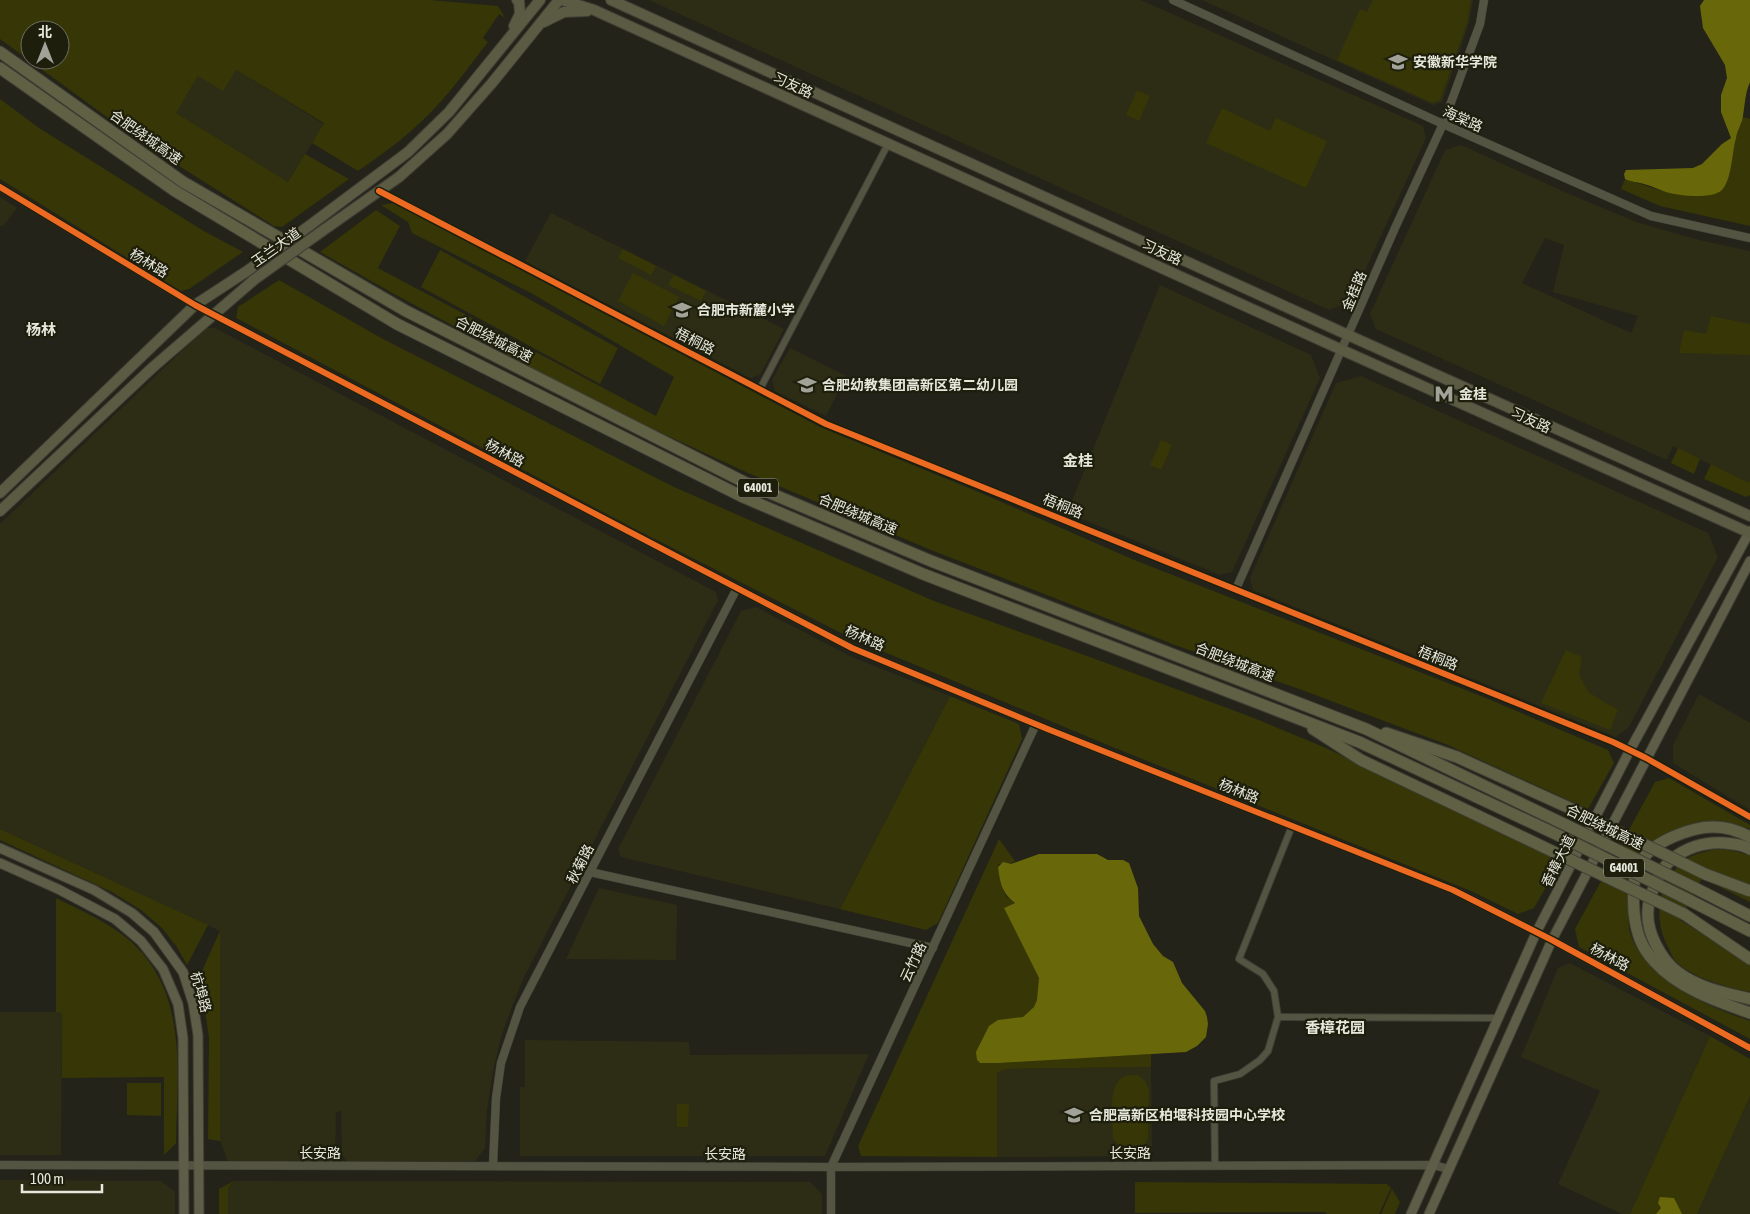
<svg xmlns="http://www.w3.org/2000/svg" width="1750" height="1214" font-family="'Asap Condensed','Noto Sans SC',sans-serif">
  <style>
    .built { fill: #2d2d16; fill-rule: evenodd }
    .green { fill: #363607; fill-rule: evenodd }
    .water { fill: #68680a }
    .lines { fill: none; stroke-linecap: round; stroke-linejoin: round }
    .minor-casing { stroke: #3e3e35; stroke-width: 8 }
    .tertiary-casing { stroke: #3e3e35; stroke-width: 9 }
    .secondary-casing { stroke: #3e3e35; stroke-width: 11 }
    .primary-casing { stroke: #3e3e35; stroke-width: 12 }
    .motorway-casing { stroke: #3e3e35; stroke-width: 13 }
    .minor { stroke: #545443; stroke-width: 6 }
    .tertiary { stroke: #545443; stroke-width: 8 }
    .secondary { stroke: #5e5e48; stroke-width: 9 }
    .primary { stroke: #5b5b44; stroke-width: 10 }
    .motorway { stroke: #606045; stroke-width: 11 }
    .primary-bridge-casing { stroke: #3e3e35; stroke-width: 12; stroke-linecap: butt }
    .motorway-bridge-casing { stroke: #3e3e35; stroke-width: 13; stroke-linecap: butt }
    .primary-bridge { stroke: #5b5b44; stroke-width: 10 }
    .motorway-bridge { stroke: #606045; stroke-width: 11 }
    .cycleway-casing { stroke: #1d1e0c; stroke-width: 9 }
    .cycleway { stroke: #ed6a23; stroke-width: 6 }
    .labels { text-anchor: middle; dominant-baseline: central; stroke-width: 4.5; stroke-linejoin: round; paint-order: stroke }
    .shield { fill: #1d1e0c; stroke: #aaab9e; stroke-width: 1 }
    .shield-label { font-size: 12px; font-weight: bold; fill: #e7e8dc }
    .poi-label { font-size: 14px; font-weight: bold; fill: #e7e8dc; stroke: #1d1e0c; text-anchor: start }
    .street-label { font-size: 14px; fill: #e7e8dc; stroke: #1d1e0c }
    .neighbourhood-label { font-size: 15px; font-weight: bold; fill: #e7e8dc; stroke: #1d1e0c }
  </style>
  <rect width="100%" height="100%" fill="#232319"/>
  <g class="built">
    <path d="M 649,0 L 1141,0 L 1423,126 L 1426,138 L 1351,301 L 1329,310 Z"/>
    <path d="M 1202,0 L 1473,0 L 1469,23 L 1442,102 L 1433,105 Z"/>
    <path d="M 236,70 L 324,124 L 288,182 L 175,113 L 198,76 Z"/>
    <path d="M 1461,145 L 1567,193 L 1639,223 L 1699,240 L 1750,251 L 1750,481 L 1747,482 L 1673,446 L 1667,460 L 1376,329 L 1370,314 L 1445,150 ZM 1545,238 L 1564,245 L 1553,292 L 1638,316 L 1631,333 L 1522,283 Z"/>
    <path d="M 0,197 L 17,208 L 4,225 L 0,226 Z"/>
    <path d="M 551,213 L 784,329 L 760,375 L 750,378 L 525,261 Z"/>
    <path d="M 1160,285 L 1311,355 L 1320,378 L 1232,572 L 1220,575 L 1067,513 Z"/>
    <path d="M 206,328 L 215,328 L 716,592 L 718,600 L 523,979 L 515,999 L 501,1037 L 493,1071 L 487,1111 L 485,1148 L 475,1161 L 347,1162 L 342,1155 L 341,1111 L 336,1112 L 335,1158 L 332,1162 L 228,1161 L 220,1141 L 220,931 L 0,829 L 0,524 Z"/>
    <path d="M 790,348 L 846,376 L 826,416 L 775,391 L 772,380 Z"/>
    <path d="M 1361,376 L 1708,533 L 1718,557 L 1629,727 L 1616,737 L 1253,590 L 1250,578 L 1336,383 Z"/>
    <path d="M 756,607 L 852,657 L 950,696 L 840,909 L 621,857 L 618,849 L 741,611 Z"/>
    <path d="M 1699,694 L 1750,723 L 1750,810 L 1673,763 L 1673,745 Z"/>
    <path d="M 599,888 L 677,905 L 676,960 L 566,959 Z"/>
    <path d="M 1570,963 L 1710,1036 L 1630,1214 L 1622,1214 L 1558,1184 L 1600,1091 L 1521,1057 L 1558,968 Z"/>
    <path d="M 0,1012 L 62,1012 L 61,1155 L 0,1155 Z"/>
    <path d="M 525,1040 L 689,1042 L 690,1055 L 869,1054 L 825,1156 L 520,1156 L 520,1087 L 525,1087 Z"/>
    <path d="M 1151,1067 L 1152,1156 L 997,1157 L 997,1073 L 1003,1069 Z"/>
    <path d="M 1750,1096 L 1750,1214 L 1697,1214 Z"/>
    <path d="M 0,1180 L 161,1181 L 175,1192 L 175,1214 L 0,1214 Z"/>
    <path d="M 234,1181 L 810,1182 L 822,1194 L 822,1214 L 228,1214 L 228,1188 Z"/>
  </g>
  <g class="green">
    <path d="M 0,0 L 430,0 L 498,6 L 505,18 L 499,14 L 483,38 L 488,42 C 468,68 448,96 424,119 C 404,139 381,155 358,171 L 312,143 L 324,123 L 236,70 L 223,91 L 198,76 L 176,113 L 288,182 L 305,154 L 349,179 L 282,227 L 274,226 L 187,171 L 111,120 L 0,39 ZM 30,30 L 60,30 L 60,60 L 30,60 Z"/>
    <path d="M 1373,0 L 1471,0 L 1467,23 L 1440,100 L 1433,103 L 1337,60 L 1360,9 L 1367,12 Z"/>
    <path d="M 1137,90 L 1150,96 L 1139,121 L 1126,115 Z"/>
    <path d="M 0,99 L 39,128 L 202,230 L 243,252 L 189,289 L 181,291 L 0,179 Z"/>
    <path d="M 1222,108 L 1270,131 L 1276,118 L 1327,141 L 1306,188 L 1206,143 Z"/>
    <path d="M 1743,117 L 1750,119 L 1750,226 L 1660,206 L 1621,189 L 1625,179 L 1669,193 L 1699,196 L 1730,168 L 1736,135 Z"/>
    <path d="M 393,203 L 820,427 L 981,493 L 1132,559 L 1486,698 L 1608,750 L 1614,763 L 1588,809 L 1448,745 L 1302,690 L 1175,645 L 931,550 L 748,473 L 599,404 L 396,295 L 320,252 L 376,210 L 400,226 L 378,268 L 656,416 L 674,377 L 531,293 L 412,233 L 408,222 L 381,205 Z"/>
    <path d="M 623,249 L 656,266 L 651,275 L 618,258 Z"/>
    <path d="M 440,250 L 618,348 L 600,384 L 421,287 Z"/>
    <path d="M 633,273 L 679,297 L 664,326 L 618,301 Z"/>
    <path d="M 674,275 L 706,291 L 701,301 L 668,285 Z"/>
    <path d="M 279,280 L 383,339 L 672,486 L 934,601 L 1090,657 L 1254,718 L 1326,748 L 1561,861 L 1534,908 L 1518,914 L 1471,891 L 1110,746 L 853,639 L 639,531 L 236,318 L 238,307 Z"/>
    <path d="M 1711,316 L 1750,324 L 1750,355 L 1679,353 L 1684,330 L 1706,334 Z"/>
    <path d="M 1161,440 L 1172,445 L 1161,470 L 1150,465 Z"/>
    <path d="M 1678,448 L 1700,459 L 1694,474 L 1671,463 Z"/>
    <path d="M 1711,464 L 1747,482 L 1750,481 L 1750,495 L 1746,497 L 1704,479 Z"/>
    <path d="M 1566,650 L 1582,657 L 1579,674 L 1588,692 L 1618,710 L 1610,730 L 1541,703 Z"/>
    <path d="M 950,696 L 1019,724 L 1022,739 L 938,923 L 926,930 L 840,909 Z"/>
    <path d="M 1669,778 L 1750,825 L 1750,829 L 1739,825 L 1708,823 L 1650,844 C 1645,857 1630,886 1629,898 C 1628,906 1628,926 1630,933 C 1646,981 1706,1006 1750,1021 L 1750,1039 L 1579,947 L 1575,929 L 1655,782 Z"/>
    <path d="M 0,829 L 208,925 L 187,965 L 177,947 L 162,928 L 141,910 L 112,892 L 0,840 Z"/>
    <path d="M 999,839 L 1015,861 L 1011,864 L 999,864 L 998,866 L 1004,892 L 1006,896 L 1015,903 L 1004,908 L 1039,978 C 1041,991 1037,1013 1023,1017 C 1016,1020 1006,1019 998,1020 L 977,1060 L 980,1063 L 1151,1054 L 1151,1067 L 1004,1069 L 997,1073 L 997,1157 L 861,1156 L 858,1146 Z"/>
    <path d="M 1717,849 L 1729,850 L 1750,855 L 1750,902 L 1702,878 L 1680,920 L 1750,963 L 1750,992 C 1727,987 1690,978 1674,959 C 1672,956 1670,952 1669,949 C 1652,918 1657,879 1688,858 C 1696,853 1708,851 1717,849 Z"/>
    <path d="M 56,898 C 80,910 108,922 129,940 C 189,992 177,1072 176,1143 L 164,1155 L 164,1077 L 62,1078 L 62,1013 L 56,1012 Z"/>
    <path d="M 220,931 L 220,1141 L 208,1139 L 209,1037 L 205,1011 L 196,984 Z"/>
    <path d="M 1710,1036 L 1750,1059 L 1750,1096 L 1697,1214 L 1630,1214 Z"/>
    <path d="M 1138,1075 L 1145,1081 L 1149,1090 L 1148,1138 L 1143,1147 L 1137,1151 L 1124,1150 L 1113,1139 C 1113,1122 1106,1081 1126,1076 C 1129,1075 1134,1075 1138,1075 Z"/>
    <path d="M 127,1083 L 161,1083 L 161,1116 L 127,1115 Z"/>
    <path d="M 677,1104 L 689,1104 L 688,1127 L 677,1127 Z"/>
    <path d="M 234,1181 L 228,1188 L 228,1214 L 219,1214 L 219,1189 Z"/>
    <path d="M 1135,1182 L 1387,1184 L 1391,1188 L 1379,1214 L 1327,1214 L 1325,1212 L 1135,1213 Z"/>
    <path d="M 1392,1189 L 1400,1202 L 1395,1214 L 1381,1214 Z"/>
  </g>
  <g class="water">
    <path d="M 1704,0 L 1750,0 L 1750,82 C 1745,93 1745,104 1743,116 C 1742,124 1737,130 1736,138 C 1732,152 1732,179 1722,190 C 1713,199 1681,196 1669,193 C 1661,191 1653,186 1644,184 C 1637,182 1631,182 1625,179 L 1624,174 L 1626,170 L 1693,168 L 1702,164 L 1722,144 L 1731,138 L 1721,112 L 1721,95 L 1727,78 L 1725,65 L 1703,28 L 1700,6 Z"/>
    <path d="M 1039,854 L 1097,854 L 1108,860 L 1123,860 L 1129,863 L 1138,888 L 1139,916 L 1153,944 L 1163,956 L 1173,962 L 1182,983 L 1205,1011 L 1207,1017 L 1208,1024 L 1206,1037 L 1197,1046 L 1186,1052 L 998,1063 L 980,1063 L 977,1060 L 976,1052 L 989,1026 L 998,1020 L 1023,1017 L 1034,1007 L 1037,1000 L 1039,978 L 1004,908 L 1015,903 C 1002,893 1000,883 998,867 L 1003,862 L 1011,864 Z"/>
    <path d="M 1660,1197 L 1674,1198 L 1682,1214 L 1656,1214 L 1661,1208 L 1658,1203 Z"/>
  </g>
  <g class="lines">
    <g class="minor-casing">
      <g id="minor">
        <path d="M 379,191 L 826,424 L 1613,742 L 1646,758 L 1750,817"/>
        <path d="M 760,389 L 888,144"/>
        <path d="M 1278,1017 L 1499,1018"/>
        <path d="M 1215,1165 L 1214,1081 L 1240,1074 L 1260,1060 L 1268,1051 L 1278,1017 L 1274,991 L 1263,974 L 1239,959 L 1292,826"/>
      </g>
    </g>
    <g class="tertiary-casing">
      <g id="tertiary">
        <path d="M 1173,0 L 1443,124 L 1651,216 L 1750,238"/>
        <path d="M 0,187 L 195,305 L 852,648 L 1050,730 L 1453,890 L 1552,940 L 1750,1048"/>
        <path d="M 1236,589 L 1395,228 L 1443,124 L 1480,24 L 1484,0"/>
        <path d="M 590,872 L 933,948"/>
        <path d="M 0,1165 L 831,1167 L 1433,1165 L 1449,1169"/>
        <path d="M 493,1165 L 496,1098 L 501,1063 L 520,1007 L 737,588"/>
        <path d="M 831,1214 L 831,1167 L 1036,724"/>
      </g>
    </g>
    <g class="secondary-casing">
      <g id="secondary">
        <path d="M 0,848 L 94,890 L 132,913 L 154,932 L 183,972 L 193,1003 L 198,1035 L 199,1214"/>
        <path d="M 0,863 L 58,889 L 115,919 L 141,941 L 163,969 L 178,1004 L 183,1038 L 184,1214"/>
        <path d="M 1411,1214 L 1536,933 L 1630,750 L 1750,531"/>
        <path d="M 1429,1214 L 1552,940 L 1750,561"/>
      </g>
    </g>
    <g class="primary-casing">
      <g id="primary">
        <path d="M 562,0 L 594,10 L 1342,350 L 1750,533"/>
        <path d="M 611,0 L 1348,335 L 1750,516"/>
        <path d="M 544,22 L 564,12 L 587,11"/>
        <path d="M 514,26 L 520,14 L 519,1 L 517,0"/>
        <path d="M 309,226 L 408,152 L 449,112 L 540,0"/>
        <path d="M 318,234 L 399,177 L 447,134 L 492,83 L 559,0"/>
        <path d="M 0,493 L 195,305 L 247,271"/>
        <path d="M 0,511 L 152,368 L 255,279"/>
      </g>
    </g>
    <g class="motorway-casing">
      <g id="motorway">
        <path d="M 0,52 L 183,182 L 406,311 L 744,482 L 931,561 L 1366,729 L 1566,825"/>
        <path d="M 0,68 L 175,191 L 397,324 L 743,497 L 923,574 L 1359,742 L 1560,836"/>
        <path d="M 1313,729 L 1361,760 L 1554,852"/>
        <path d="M 1386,733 L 1457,757 L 1574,810"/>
        <path d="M 1750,837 C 1739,831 1726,827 1713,827 C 1692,827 1654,841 1642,860 C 1632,875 1633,895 1634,912 C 1636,931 1640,946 1654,961 C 1678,988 1716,1001 1750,1013"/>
        <path d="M 1750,849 C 1742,844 1734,844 1725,843 C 1706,841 1683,848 1669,862 C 1660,870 1648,898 1648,910 C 1646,932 1661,960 1679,973 C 1699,988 1726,993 1750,999"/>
        <path d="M 1693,887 L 1750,916"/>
        <path d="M 1689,900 L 1750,931"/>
        <path d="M 1684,914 L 1750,959"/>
      </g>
    </g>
    <use href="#minor" class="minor"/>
    <use href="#tertiary" class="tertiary"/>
    <use href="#secondary" class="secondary"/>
    <use href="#primary" class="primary"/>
    <use href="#motorway" class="motorway"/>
    <g class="primary-bridge-casing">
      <g id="primary-bridge">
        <path d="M 247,271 L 309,226"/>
        <path d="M 255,279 L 318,234"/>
      </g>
    </g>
    <g class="motorway-bridge-casing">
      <g id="motorway-bridge">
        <path d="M 1574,810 L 1705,874 L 1750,891"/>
        <path d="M 1566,825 L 1693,887"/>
        <path d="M 1560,836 L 1689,900"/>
        <path d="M 1554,852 L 1684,914"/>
      </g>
    </g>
    <use href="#primary-bridge" class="primary-bridge"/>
    <use href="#motorway-bridge" class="motorway-bridge"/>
    <g class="cycleway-casing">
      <g id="cycleway">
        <path d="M 0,187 L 195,305 L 852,648 L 1050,730 L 1453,890 L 1552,940 L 1750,1048"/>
        <path d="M 379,191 L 826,424 L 1613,742 L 1646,758 L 1750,817"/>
      </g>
    </g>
    <use href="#cycleway" class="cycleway"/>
  </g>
  <defs>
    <g id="university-bare" transform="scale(1.5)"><path d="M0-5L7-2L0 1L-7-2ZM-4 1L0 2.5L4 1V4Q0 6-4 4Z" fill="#a2a398" stroke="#1d1e0c" stroke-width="2.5" paint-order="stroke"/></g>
    <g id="school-bare" transform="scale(1.5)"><path d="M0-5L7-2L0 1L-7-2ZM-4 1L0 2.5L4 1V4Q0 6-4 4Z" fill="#a2a398" stroke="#1d1e0c" stroke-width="2.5" paint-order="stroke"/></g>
    <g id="metro-bare" transform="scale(1.5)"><path d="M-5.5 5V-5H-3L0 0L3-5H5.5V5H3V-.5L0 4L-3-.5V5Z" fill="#a2a398" stroke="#1d1e0c" stroke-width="2.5" paint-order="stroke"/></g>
  </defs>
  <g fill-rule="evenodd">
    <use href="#university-bare" x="1398" y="62"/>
    <use href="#school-bare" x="682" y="310"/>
    <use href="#school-bare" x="807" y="385"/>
    <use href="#metro-bare" x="1444" y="394"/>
    <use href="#school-bare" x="1074" y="1115"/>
  </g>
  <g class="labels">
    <g class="shield">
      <rect x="738" y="478.5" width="40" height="19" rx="4"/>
      <rect x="1604" y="858.5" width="40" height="19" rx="4"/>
    </g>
    <g class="shield-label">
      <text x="758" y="488">G4001</text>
      <text x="1624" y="868">G4001</text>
    </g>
    <g class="poi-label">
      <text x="1413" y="62">安徽新华学院</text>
      <text x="697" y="310">合肥市新麓小学</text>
      <text x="822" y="385">合肥幼教集团高新区第二幼儿园</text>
      <text x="1459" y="394">金桂</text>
      <text x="1089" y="1115">合肥高新区柏堰科技园中心学校</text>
    </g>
    <g class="street-label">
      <text transform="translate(793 85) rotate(24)">习友路</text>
      <text transform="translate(1463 119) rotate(24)">海棠路</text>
      <text transform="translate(146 137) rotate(35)">合肥绕城高速</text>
      <text transform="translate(276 247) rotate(-35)">玉兰大道</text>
      <text transform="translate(1162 252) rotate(24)">习友路</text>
      <text transform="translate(149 263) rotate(31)">杨林路</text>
      <text transform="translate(1354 291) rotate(-67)">金桂路</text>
      <text transform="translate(494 339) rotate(27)">合肥绕城高速</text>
      <text transform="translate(695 341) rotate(27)">梧桐路</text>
      <text transform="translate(1531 420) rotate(24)">习友路</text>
      <text transform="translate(505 453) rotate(28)">杨林路</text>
      <text transform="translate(1063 506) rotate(22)">梧桐路</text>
      <text transform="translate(858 514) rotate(23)">合肥绕城高速</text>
      <text transform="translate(865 638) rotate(24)">杨林路</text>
      <text transform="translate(1438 658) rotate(22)">梧桐路</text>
      <text transform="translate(1235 662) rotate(21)">合肥绕城高速</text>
      <text transform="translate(1239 791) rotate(22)">杨林路</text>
      <text transform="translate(1605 827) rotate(26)">合肥绕城高速</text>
      <text transform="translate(1558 861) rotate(-63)">香樟大道</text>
      <text transform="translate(580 864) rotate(-63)">秋菊路</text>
      <text transform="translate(1610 957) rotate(28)">杨林路</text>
      <text transform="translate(913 962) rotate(-65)">云竹路</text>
      <text transform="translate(201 992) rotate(74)">杭埠路</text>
      <text x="320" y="1153">长安路</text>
      <text x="1130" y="1153">长安路</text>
      <text x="725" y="1154">长安路</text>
    </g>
    <g class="neighbourhood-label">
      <text x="41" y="329">杨林</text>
      <text x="1078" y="460">金桂</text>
      <text x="1335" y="1027">香樟花园</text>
    </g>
  </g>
  <g transform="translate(45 45)"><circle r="24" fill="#1d1e0c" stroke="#6e6f5f"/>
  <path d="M0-4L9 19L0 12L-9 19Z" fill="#a2a398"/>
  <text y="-8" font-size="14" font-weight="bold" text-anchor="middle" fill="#e7e8dc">北</text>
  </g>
  <path d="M22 1184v8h80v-8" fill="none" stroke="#e7e8dc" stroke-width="2.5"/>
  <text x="30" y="1184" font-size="15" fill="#e7e8dc" stroke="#1d1e0c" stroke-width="4" paint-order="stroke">100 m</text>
</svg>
